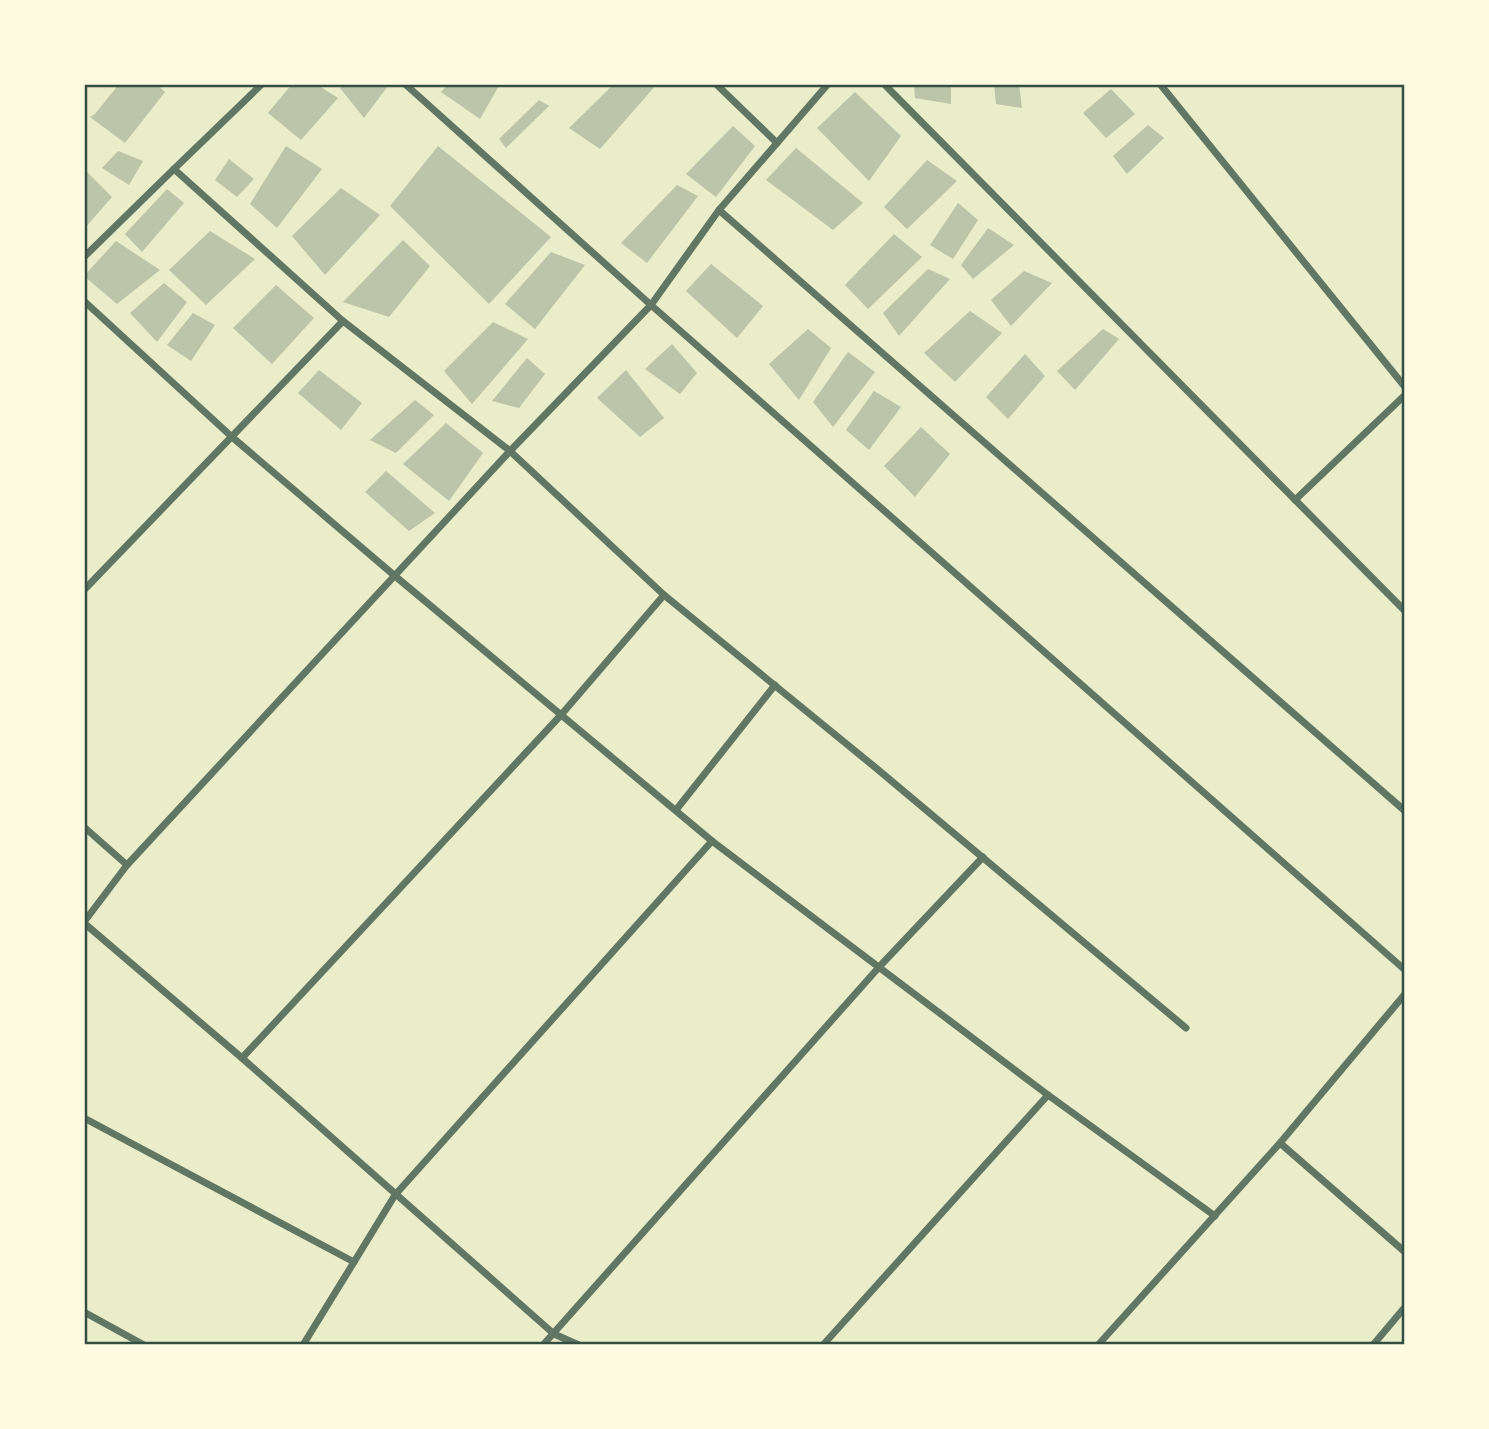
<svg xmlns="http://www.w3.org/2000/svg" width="1489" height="1429" font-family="'Alegreya Sans',sans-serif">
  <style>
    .building { fill: #bcc5a7 }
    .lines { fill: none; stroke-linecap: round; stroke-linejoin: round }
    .minor { stroke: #617663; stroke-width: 7 }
    .neatline { fill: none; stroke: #344e41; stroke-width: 2.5 }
  </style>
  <rect width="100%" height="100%" fill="#e9edc9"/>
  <g class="building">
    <path d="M 119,84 L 157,84 L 165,92 L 125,143 L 90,117 L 95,114 Z"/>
    <path d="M 292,84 L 316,84 L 338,98 L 301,140 L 268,113 Z"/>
    <path d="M 344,84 L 385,84 L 388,86 L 364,118 L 340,88 Z"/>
    <path d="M 448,84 L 500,84 L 480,119 L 441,92 Z"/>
    <path d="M 614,84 L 657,84 L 600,149 L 569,128 Z"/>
    <path d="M 914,84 L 951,84 L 951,104 L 915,98 Z"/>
    <path d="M 994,84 L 1019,84 L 1022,108 L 996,104 Z"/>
    <path d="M 1111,89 L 1135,114 L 1106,138 L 1083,113 Z"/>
    <path d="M 855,92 L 901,136 L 869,181 L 817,128 Z"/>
    <path d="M 539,100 L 549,106 L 506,148 L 499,139 Z"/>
    <path d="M 1148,125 L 1164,138 L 1127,174 L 1113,156 Z"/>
    <path d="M 733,126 L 755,146 L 716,197 L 686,174 Z"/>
    <path d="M 286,146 L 322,169 L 277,228 L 250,204 Z"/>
    <path d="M 438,146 L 551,237 L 489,304 L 390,206 Z"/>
    <path d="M 796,148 L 863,203 L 833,230 L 766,180 Z"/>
    <path d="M 118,151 L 143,161 L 129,185 L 102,168 Z"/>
    <path d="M 229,159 L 254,179 L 237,197 L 215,180 Z"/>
    <path d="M 927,160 L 957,181 L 907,229 L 884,207 Z"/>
    <path d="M 84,169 L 112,197 L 84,229 Z"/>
    <path d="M 677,185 L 698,196 L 647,263 L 621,243 Z"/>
    <path d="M 341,188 L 380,215 L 325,275 L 292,236 Z"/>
    <path d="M 167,189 L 184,203 L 142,252 L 125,234 Z"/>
    <path d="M 958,203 L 978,220 L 953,259 L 930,245 Z"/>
    <path d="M 988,228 L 1014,245 L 973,279 L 961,265 Z"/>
    <path d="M 210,231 L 255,259 L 206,305 L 169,270 Z"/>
    <path d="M 894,234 L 922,257 L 868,309 L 845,285 Z"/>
    <path d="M 403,240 L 430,266 L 389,317 L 343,302 Z"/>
    <path d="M 116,241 L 160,270 L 117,304 L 84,276 Z"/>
    <path d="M 551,252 L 585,265 L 535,329 L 505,304 Z"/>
    <path d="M 711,264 L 763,306 L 737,338 L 686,291 Z"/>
    <path d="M 928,269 L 950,279 L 899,336 L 883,313 Z"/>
    <path d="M 1024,271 L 1052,283 L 1011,326 L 991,300 Z"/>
    <path d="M 164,283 L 187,302 L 157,342 L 130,313 Z"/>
    <path d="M 276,285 L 314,318 L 272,364 L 233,328 Z"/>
    <path d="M 970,311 L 1002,333 L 955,382 L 924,353 Z"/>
    <path d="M 193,313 L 215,325 L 191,361 L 167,345 Z"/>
    <path d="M 493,322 L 528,339 L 472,404 L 444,371 Z"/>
    <path d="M 808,329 L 831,348 L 799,400 L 769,364 Z"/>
    <path d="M 1103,329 L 1119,339 L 1075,390 L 1057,371 Z"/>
    <path d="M 672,344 L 697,373 L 680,394 L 645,369 Z"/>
    <path d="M 848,352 L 875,372 L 833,427 L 813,402 Z"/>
    <path d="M 1025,354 L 1045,376 L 1008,419 L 986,397 Z"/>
    <path d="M 527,358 L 545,374 L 519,408 L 492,401 Z"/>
    <path d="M 319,370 L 362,403 L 341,430 L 298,393 Z"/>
    <path d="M 626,370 L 664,418 L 640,437 L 597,398 Z"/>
    <path d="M 874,391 L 901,407 L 869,450 L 846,430 Z"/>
    <path d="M 415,400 L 434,415 L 396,453 L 370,440 Z"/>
    <path d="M 446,423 L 483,453 L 449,501 L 403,464 Z"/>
    <path d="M 921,427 L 950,454 L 915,497 L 884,466 Z"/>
    <path d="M 386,471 L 435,513 L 409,531 L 365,492 Z"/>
  </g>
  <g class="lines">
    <g class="minor">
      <path d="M 405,84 L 651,305 L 1405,970"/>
      <path d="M 716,84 L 777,143"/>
      <path d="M 884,84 L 1405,611"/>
      <path d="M 1160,84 L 1405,387"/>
      <path d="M 174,169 L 262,84"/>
      <path d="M 719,210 L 1405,811"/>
      <path d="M 84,257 L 174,169 L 343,321"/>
      <path d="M 84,301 L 232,437 L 395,576 L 712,841 L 395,1195 L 354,1262"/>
      <path d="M 1295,500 L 1405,395"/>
      <path d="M 84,590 L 343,321 L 510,451 L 664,595 L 876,768 L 1186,1028"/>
      <path d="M 676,810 L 775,685"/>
      <path d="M 84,827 L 127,865"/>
      <path d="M 712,841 L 1048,1095 L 1215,1216"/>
      <path d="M 84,922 L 127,865 L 510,451 L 651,305 L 719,210 L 828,84"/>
      <path d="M 84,923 L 242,1058 L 554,1334 L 579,1345"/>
      <path d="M 242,1058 L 561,715 L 664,595"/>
      <path d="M 84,1118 L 354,1262 L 303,1345"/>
      <path d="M 1280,1143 L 1405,1252"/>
      <path d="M 84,1312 L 144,1345"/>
      <path d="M 543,1345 L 880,966 L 983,857"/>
      <path d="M 823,1345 L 1048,1095"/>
      <path d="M 1098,1345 L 1280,1143 L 1405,994"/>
      <path d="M 1373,1345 L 1405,1307"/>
    </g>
  </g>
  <rect width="1489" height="1429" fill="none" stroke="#fefae0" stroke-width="172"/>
  <rect x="86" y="86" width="1317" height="1257" class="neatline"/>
</svg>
